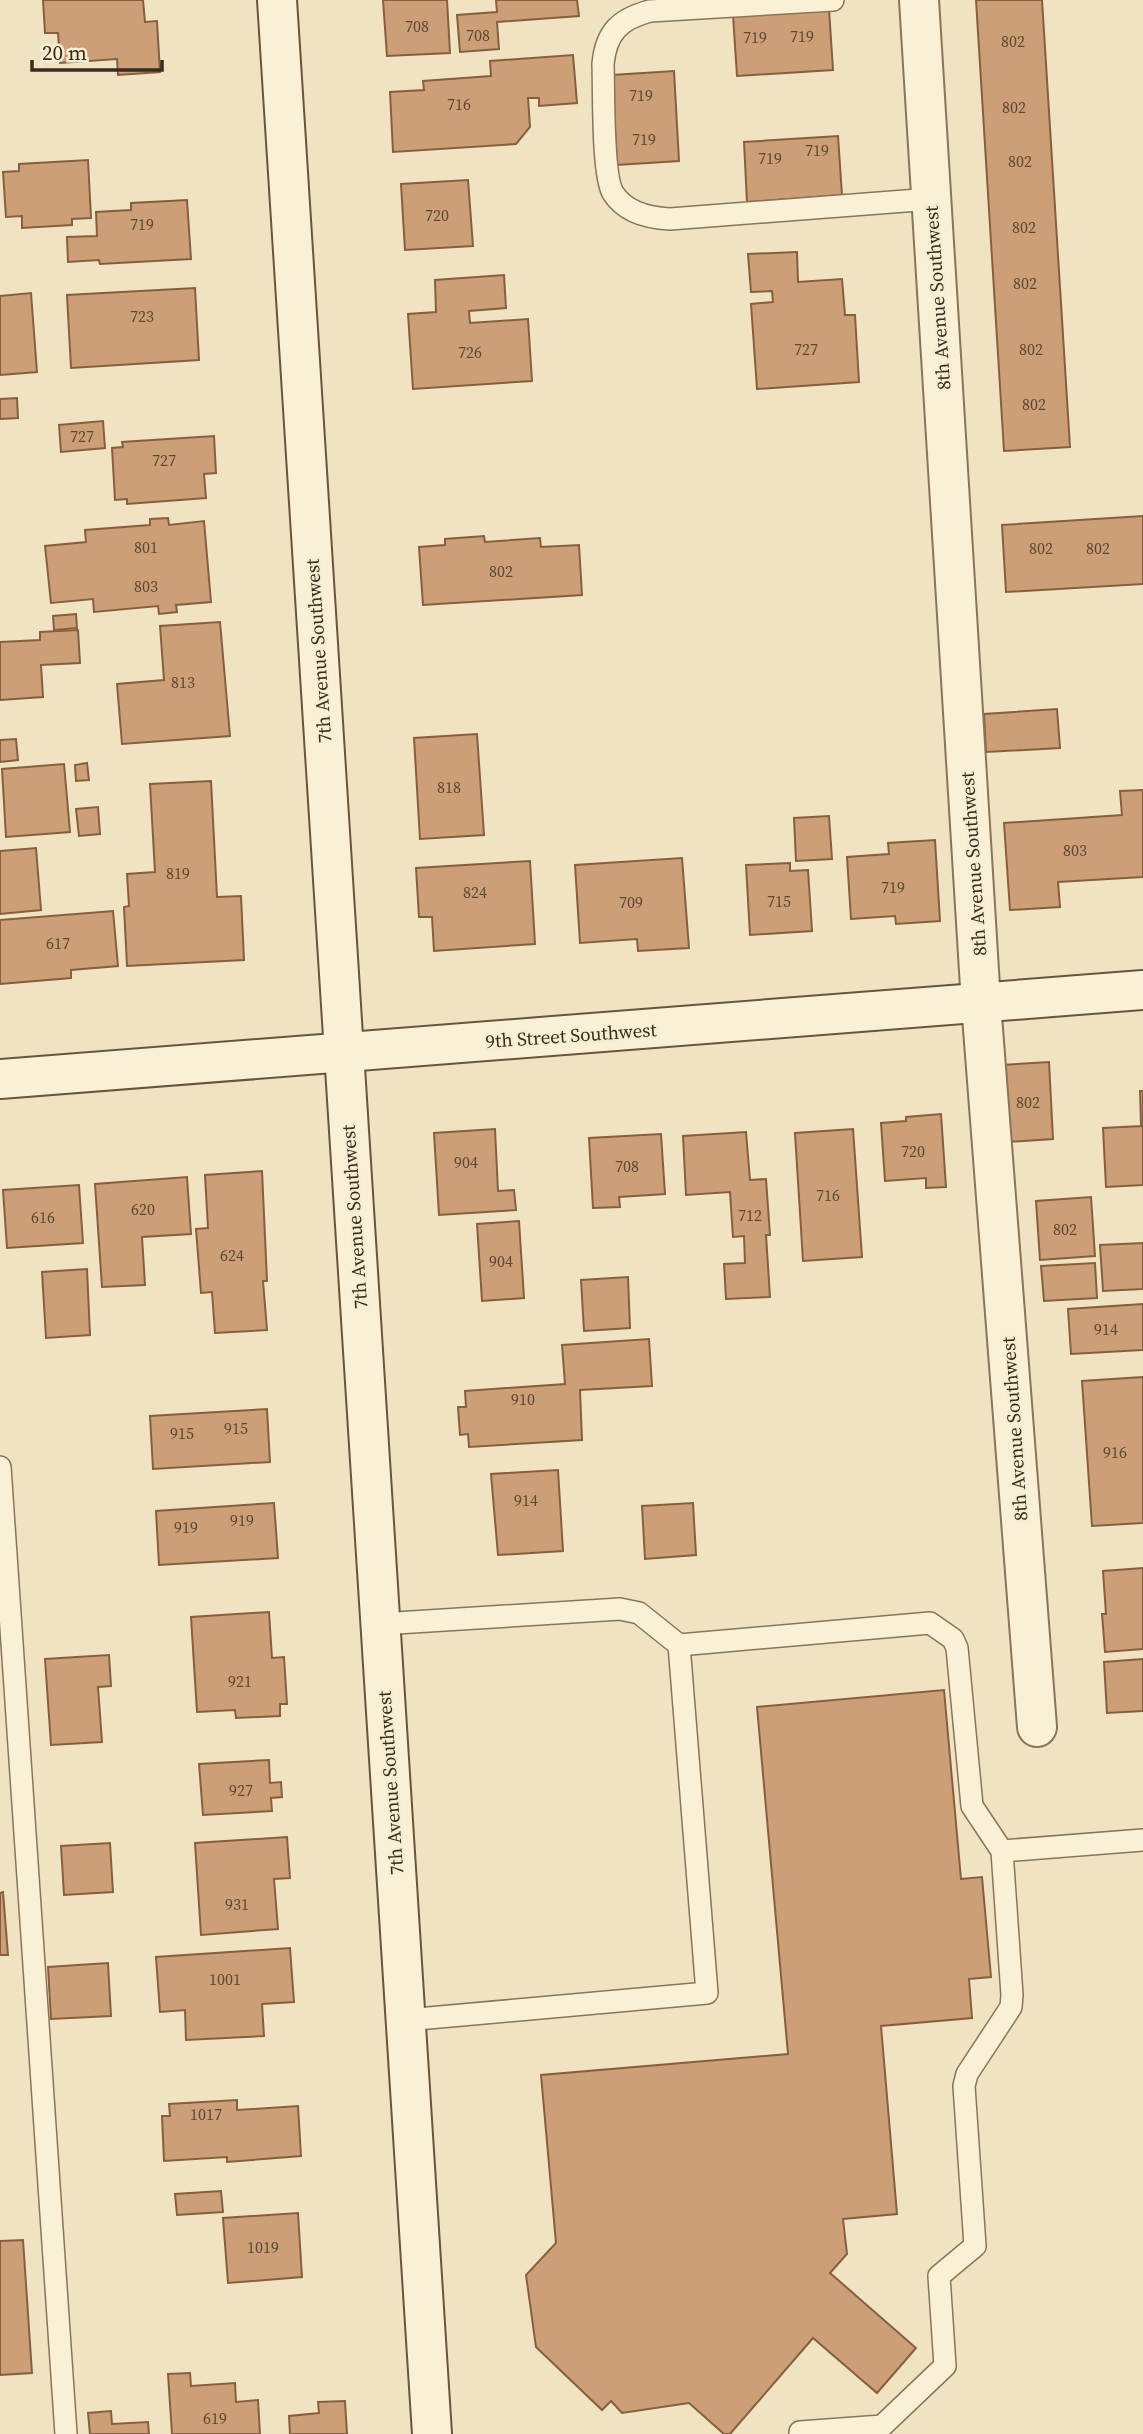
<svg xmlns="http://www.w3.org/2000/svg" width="1143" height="2434" font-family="'Source Serif 4',serif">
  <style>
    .building { fill: #cd9f77; stroke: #885f3e; stroke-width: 2 }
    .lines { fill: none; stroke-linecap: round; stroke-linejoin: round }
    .lane-casing { stroke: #897559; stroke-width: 24 }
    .street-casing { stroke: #897559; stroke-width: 42 }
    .secondary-casing { stroke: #6a553c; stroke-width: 42 }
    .lane { stroke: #f9f0d5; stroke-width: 21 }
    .street { stroke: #f9f0d5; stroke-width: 38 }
    .secondary { stroke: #f9f0d5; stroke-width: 38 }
    .labels { text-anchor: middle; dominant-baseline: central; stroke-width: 5; stroke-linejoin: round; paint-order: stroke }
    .number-label { font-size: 16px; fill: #5d4934 }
    .street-label { font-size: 19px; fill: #382c1d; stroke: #f6edd2 }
  </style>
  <rect width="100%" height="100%" fill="#efe3c2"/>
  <g class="building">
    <path d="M 43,0 L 143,0 L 145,22 L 157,21 L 160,72 L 118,75 L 117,59 L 60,63 L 58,33 L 45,33 Z"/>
    <path d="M 383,0 L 447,0 L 450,53 L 387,56 Z"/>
    <path d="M 496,0 L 577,0 L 579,16 L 497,22 L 499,49 L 460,52 L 457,15 L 497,12 Z"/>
    <path d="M 976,0 L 1042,0 L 1070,447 L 1004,451 Z"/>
    <path d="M 829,9 L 833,70 L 737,76 L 733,15 Z"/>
    <path d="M 573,55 L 577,103 L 539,106 L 539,98 L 528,98 L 530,127 L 516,144 L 393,152 L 390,92 L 424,90 L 423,81 L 491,76 L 490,61 Z"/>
    <path d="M 674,71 L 679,161 L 617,165 L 612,75 Z"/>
    <path d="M 838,136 L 842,195 L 747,202 L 744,142 Z"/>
    <path d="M 88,160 L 91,218 L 72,219 L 72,225 L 22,228 L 22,216 L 6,217 L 3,172 L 19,171 L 19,164 Z"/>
    <path d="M 468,180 L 473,246 L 405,250 L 401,184 Z"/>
    <path d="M 187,200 L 191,259 L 100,264 L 99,260 L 68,262 L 67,237 L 97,236 L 96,212 L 131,210 L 131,203 Z"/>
    <path d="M 797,252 L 798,282 L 842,279 L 845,315 L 855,315 L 859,382 L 757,389 L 751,304 L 773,302 L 772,291 L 751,292 L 748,254 Z"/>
    <path d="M 504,275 L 506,308 L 469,311 L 470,323 L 528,319 L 532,381 L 413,389 L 408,314 L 436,312 L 435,280 Z"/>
    <path d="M 195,288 L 199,360 L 71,368 L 67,295 Z"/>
    <path d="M 31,293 L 37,372 L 0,375 L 0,296 Z"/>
    <path d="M 17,398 L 18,418 L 0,419 L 0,399 Z"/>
    <path d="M 103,421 L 105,448 L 61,452 L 59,425 Z"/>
    <path d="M 214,436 L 216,473 L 204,474 L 206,498 L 127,504 L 127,499 L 115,500 L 112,448 L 123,447 L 122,442 Z"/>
    <path d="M 1143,516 L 1143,584 L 1006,592 L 1002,525 Z"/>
    <path d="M 168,518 L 169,525 L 204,521 L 211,602 L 176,605 L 177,612 L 159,614 L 158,606 L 94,612 L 93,599 L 51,603 L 45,546 L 86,542 L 85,530 L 150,525 L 150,519 Z"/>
    <path d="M 484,536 L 485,542 L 540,538 L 541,547 L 579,545 L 582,595 L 423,605 L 419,547 L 445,545 L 445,539 Z"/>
    <path d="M 76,614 L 77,628 L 54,630 L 53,616 Z"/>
    <path d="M 220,622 L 230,736 L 122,744 L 117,684 L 164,680 L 160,626 Z"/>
    <path d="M 78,630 L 80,663 L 41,665 L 43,697 L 0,700 L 0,642 L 40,640 L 40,632 Z"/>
    <path d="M 1057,709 L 1060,748 L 986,752 L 984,714 Z"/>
    <path d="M 477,734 L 484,835 L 420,839 L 414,738 Z"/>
    <path d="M 16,739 L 18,760 L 0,762 L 0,740 Z"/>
    <path d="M 87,763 L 89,780 L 76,781 L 75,765 Z"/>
    <path d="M 64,764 L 70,832 L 6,837 L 2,769 Z"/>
    <path d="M 211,781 L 217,897 L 241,896 L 244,960 L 127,966 L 124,907 L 129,906 L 127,874 L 155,872 L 150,784 Z"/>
    <path d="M 1143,790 L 1143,877 L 1058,882 L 1060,907 L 1010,910 L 1004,823 L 1122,815 L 1120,791 Z"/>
    <path d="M 98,807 L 100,834 L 79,836 L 76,809 Z"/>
    <path d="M 829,816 L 832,859 L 796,861 L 794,818 Z"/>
    <path d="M 935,840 L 940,921 L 896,924 L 895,916 L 851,919 L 847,857 L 889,854 L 888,843 Z"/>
    <path d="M 36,848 L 41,910 L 0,914 L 0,851 Z"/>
    <path d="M 682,858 L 689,948 L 638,951 L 637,939 L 580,943 L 575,865 Z"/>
    <path d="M 530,861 L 535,944 L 434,951 L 432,917 L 419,917 L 416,868 Z"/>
    <path d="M 790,863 L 790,871 L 808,870 L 812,931 L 750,935 L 746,865 Z"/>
    <path d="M 113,911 L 118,966 L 71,970 L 71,978 L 0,984 L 0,920 Z"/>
    <path d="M 1049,1062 L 1053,1139 L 1008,1142 L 1002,1065 Z"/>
    <path d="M 1140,1091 L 1143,1091 L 1143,1185 L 1106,1187 L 1103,1128 L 1141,1126 Z"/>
    <path d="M 941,1114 L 946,1187 L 926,1188 L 926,1178 L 885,1181 L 881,1123 L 906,1121 L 906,1117 Z"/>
    <path d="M 495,1129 L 498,1191 L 514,1190 L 516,1210 L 439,1215 L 434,1133 Z"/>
    <path d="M 853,1129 L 862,1257 L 803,1261 L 795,1133 Z"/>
    <path d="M 746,1132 L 750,1180 L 766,1179 L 770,1235 L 766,1235 L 770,1297 L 726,1299 L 724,1264 L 745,1263 L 744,1236 L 733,1237 L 730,1192 L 686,1195 L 683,1136 Z"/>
    <path d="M 661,1134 L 665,1194 L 619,1197 L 620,1207 L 593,1208 L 589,1138 Z"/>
    <path d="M 262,1171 L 267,1281 L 263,1281 L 267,1330 L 215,1333 L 212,1292 L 201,1293 L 196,1229 L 208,1228 L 205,1175 Z"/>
    <path d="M 187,1177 L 191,1234 L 142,1237 L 145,1285 L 102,1287 L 95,1184 Z"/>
    <path d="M 79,1185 L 83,1243 L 7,1248 L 3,1190 Z"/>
    <path d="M 1091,1197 L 1095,1256 L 1040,1260 L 1036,1201 Z"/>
    <path d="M 519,1221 L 524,1298 L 482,1301 L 477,1224 Z"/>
    <path d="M 1143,1243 L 1143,1289 L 1103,1291 L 1100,1245 Z"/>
    <path d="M 1095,1263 L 1097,1298 L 1044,1301 L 1041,1266 Z"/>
    <path d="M 87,1269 L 90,1335 L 46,1338 L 42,1272 Z"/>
    <path d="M 628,1277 L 630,1328 L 584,1331 L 581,1280 Z"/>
    <path d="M 1143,1304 L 1143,1350 L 1071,1354 L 1068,1309 Z"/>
    <path d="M 649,1339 L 652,1386 L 580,1390 L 582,1440 L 469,1447 L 468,1434 L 460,1435 L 458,1407 L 466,1407 L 465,1391 L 565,1384 L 562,1345 Z"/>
    <path d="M 1143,1377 L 1143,1523 L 1092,1526 L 1082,1381 Z"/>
    <path d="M 267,1409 L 270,1462 L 153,1469 L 150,1416 Z"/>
    <path d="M 558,1470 L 563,1551 L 498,1555 L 491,1474 Z"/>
    <path d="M 274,1503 L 278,1558 L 159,1565 L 156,1511 Z"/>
    <path d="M 693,1503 L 696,1555 L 645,1559 L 642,1506 Z"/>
    <path d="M 1143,1568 L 1143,1649 L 1105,1652 L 1102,1614 L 1106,1614 L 1103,1571 Z"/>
    <path d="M 269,1612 L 272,1658 L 284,1657 L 287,1704 L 280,1704 L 280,1716 L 236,1718 L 235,1710 L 197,1712 L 191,1617 Z"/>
    <path d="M 109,1655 L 111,1686 L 98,1687 L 102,1742 L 51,1745 L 45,1659 Z"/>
    <path d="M 1143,1659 L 1143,1711 L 1107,1713 L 1104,1662 Z"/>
    <path d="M 944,1690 L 961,1879 L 982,1877 L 991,1977 L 969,1979 L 972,2018 L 881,2026 L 897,2214 L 843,2219 L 847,2254 L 830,2273 L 916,2348 L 877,2393 L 813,2338 L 730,2434 L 724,2434 L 689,2403 L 622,2413 L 611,2401 L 602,2410 L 536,2347 L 526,2275 L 556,2243 L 541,2075 L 788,2054 L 757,1707 Z"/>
    <path d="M 269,1760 L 270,1783 L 281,1782 L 282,1797 L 271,1798 L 272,1811 L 203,1815 L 199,1764 Z"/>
    <path d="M 287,1837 L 290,1878 L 274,1879 L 278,1929 L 201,1935 L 195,1843 Z"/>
    <path d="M 110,1843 L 113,1892 L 64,1895 L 61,1846 Z"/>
    <path d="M 3,1892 L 8,1955 L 0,1955 L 0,1893 Z"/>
    <path d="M 290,1948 L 294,2002 L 262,2004 L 264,2036 L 186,2040 L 185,2010 L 160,2012 L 156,1957 Z"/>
    <path d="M 108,1963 L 111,2016 L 51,2019 L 48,1967 Z"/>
    <path d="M 237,2100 L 237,2110 L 298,2106 L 301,2156 L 227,2162 L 227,2157 L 164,2161 L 162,2116 L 170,2116 L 169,2104 Z"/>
    <path d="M 221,2191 L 223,2212 L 177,2215 L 175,2194 Z"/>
    <path d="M 298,2213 L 302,2277 L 228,2283 L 223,2218 Z"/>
    <path d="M 23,2240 L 32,2373 L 0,2375 L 0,2241 Z"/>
    <path d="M 190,2373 L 191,2386 L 235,2383 L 236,2402 L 258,2400 L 260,2434 L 172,2434 L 168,2374 Z"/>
    <path d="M 345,2401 L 347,2434 L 290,2434 L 289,2416 L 319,2413 L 318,2402 Z"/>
    <path d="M 111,2411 L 112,2424 L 148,2422 L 149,2434 L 90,2434 L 88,2413 Z"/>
  </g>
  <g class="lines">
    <g class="lane-casing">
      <g id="lane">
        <path d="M 833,0 L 650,11 C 620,19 606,32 603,64 C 604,89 602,175 613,193 C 625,212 649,218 670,219 L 931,199"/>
        <path d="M 0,1467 L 66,2434"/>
        <path d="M 380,1624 L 620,1609 L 639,1613 L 679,1645 L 707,1993 L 406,2020"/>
        <path d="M 679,1645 L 930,1623 L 953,1639 L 957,1648 L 972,1806 L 1002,1851 L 1012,1995 L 1011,2007 L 967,2074 L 964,2086 L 975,2246 L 939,2276 L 945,2366 L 882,2426 L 800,2432 L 800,2434"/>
        <path d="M 1002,1851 L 1143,1840"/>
      </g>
    </g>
    <g class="street-casing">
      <path id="street" d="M 919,0 L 981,1003 L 1037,1727"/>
    </g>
    <g class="secondary-casing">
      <g id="secondary">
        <path d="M 277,0 L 432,2434"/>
        <path d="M 0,1079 L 1143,990"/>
      </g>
    </g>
    <use href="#lane" class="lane"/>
    <use href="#street" class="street"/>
    <use href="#secondary" class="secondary"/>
  </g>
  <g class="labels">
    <g class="number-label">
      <text x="417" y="26">708</text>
      <text x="478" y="35">708</text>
      <text x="802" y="36">719</text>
      <text x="755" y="37">719</text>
      <text x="1013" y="41">802</text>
      <text x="641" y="95">719</text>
      <text x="459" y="104">716</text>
      <text x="1014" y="107">802</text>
      <text x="644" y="139">719</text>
      <text x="817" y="150">719</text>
      <text x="770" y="158">719</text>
      <text x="1020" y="161">802</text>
      <text x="437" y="215">720</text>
      <text x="142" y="224">719</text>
      <text x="1024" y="227">802</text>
      <text x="1025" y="283">802</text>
      <text x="142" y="316">723</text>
      <text x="806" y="349">727</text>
      <text x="1031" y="349">802</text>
      <text x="470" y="352">726</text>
      <text x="1034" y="404">802</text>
      <text x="82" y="436">727</text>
      <text x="164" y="460">727</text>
      <text x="146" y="547">801</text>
      <text x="1041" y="548">802</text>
      <text x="1098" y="548">802</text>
      <text x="501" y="571">802</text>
      <text x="146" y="586">803</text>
      <text x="183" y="682">813</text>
      <text x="449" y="787">818</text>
      <text x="1075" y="850">803</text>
      <text x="178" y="873">819</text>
      <text x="893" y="887">719</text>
      <text x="475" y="892">824</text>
      <text x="779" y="901">715</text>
      <text x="631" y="902">709</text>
      <text x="58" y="943">617</text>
      <text x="1028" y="1102">802</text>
      <text x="913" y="1151">720</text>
      <text x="466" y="1162">904</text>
      <text x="627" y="1166">708</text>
      <text x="828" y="1195">716</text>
      <text x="143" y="1209">620</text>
      <text x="750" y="1215">712</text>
      <text x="43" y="1217">616</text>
      <text x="1065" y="1229">802</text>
      <text x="232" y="1255">624</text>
      <text x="501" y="1261">904</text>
      <text x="1106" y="1329">914</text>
      <text x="523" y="1399">910</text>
      <text x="236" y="1428">915</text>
      <text x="182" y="1433">915</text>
      <text x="1115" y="1452">916</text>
      <text x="526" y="1500">914</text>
      <text x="242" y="1520">919</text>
      <text x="186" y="1527">919</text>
      <text x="240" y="1681">921</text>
      <text x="241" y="1790">927</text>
      <text x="237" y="1904">931</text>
      <text x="225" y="1979">1001</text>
      <text x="206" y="2114">1017</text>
      <text x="263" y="2247">1019</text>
      <text x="215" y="2418">619</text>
    </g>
    <g class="street-label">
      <text transform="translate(937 298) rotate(-94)">8th Avenue Southwest</text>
      <text transform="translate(318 651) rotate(-94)">7th Avenue Southwest</text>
      <text transform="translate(973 864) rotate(-94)">8th Avenue Southwest</text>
      <text transform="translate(571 1035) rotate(-4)">9th Street Southwest</text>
      <text transform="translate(354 1217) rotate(-94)">7th Avenue Southwest</text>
      <text transform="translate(1014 1429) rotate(-94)">8th Avenue Southwest</text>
      <text transform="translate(390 1783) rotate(-94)">7th Avenue Southwest</text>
    </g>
  </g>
  <path d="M32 60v10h130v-10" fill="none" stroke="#382c1d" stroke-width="3.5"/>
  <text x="42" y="60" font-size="21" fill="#382c1d" stroke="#f6edd2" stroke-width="5" paint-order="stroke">20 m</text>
</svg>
